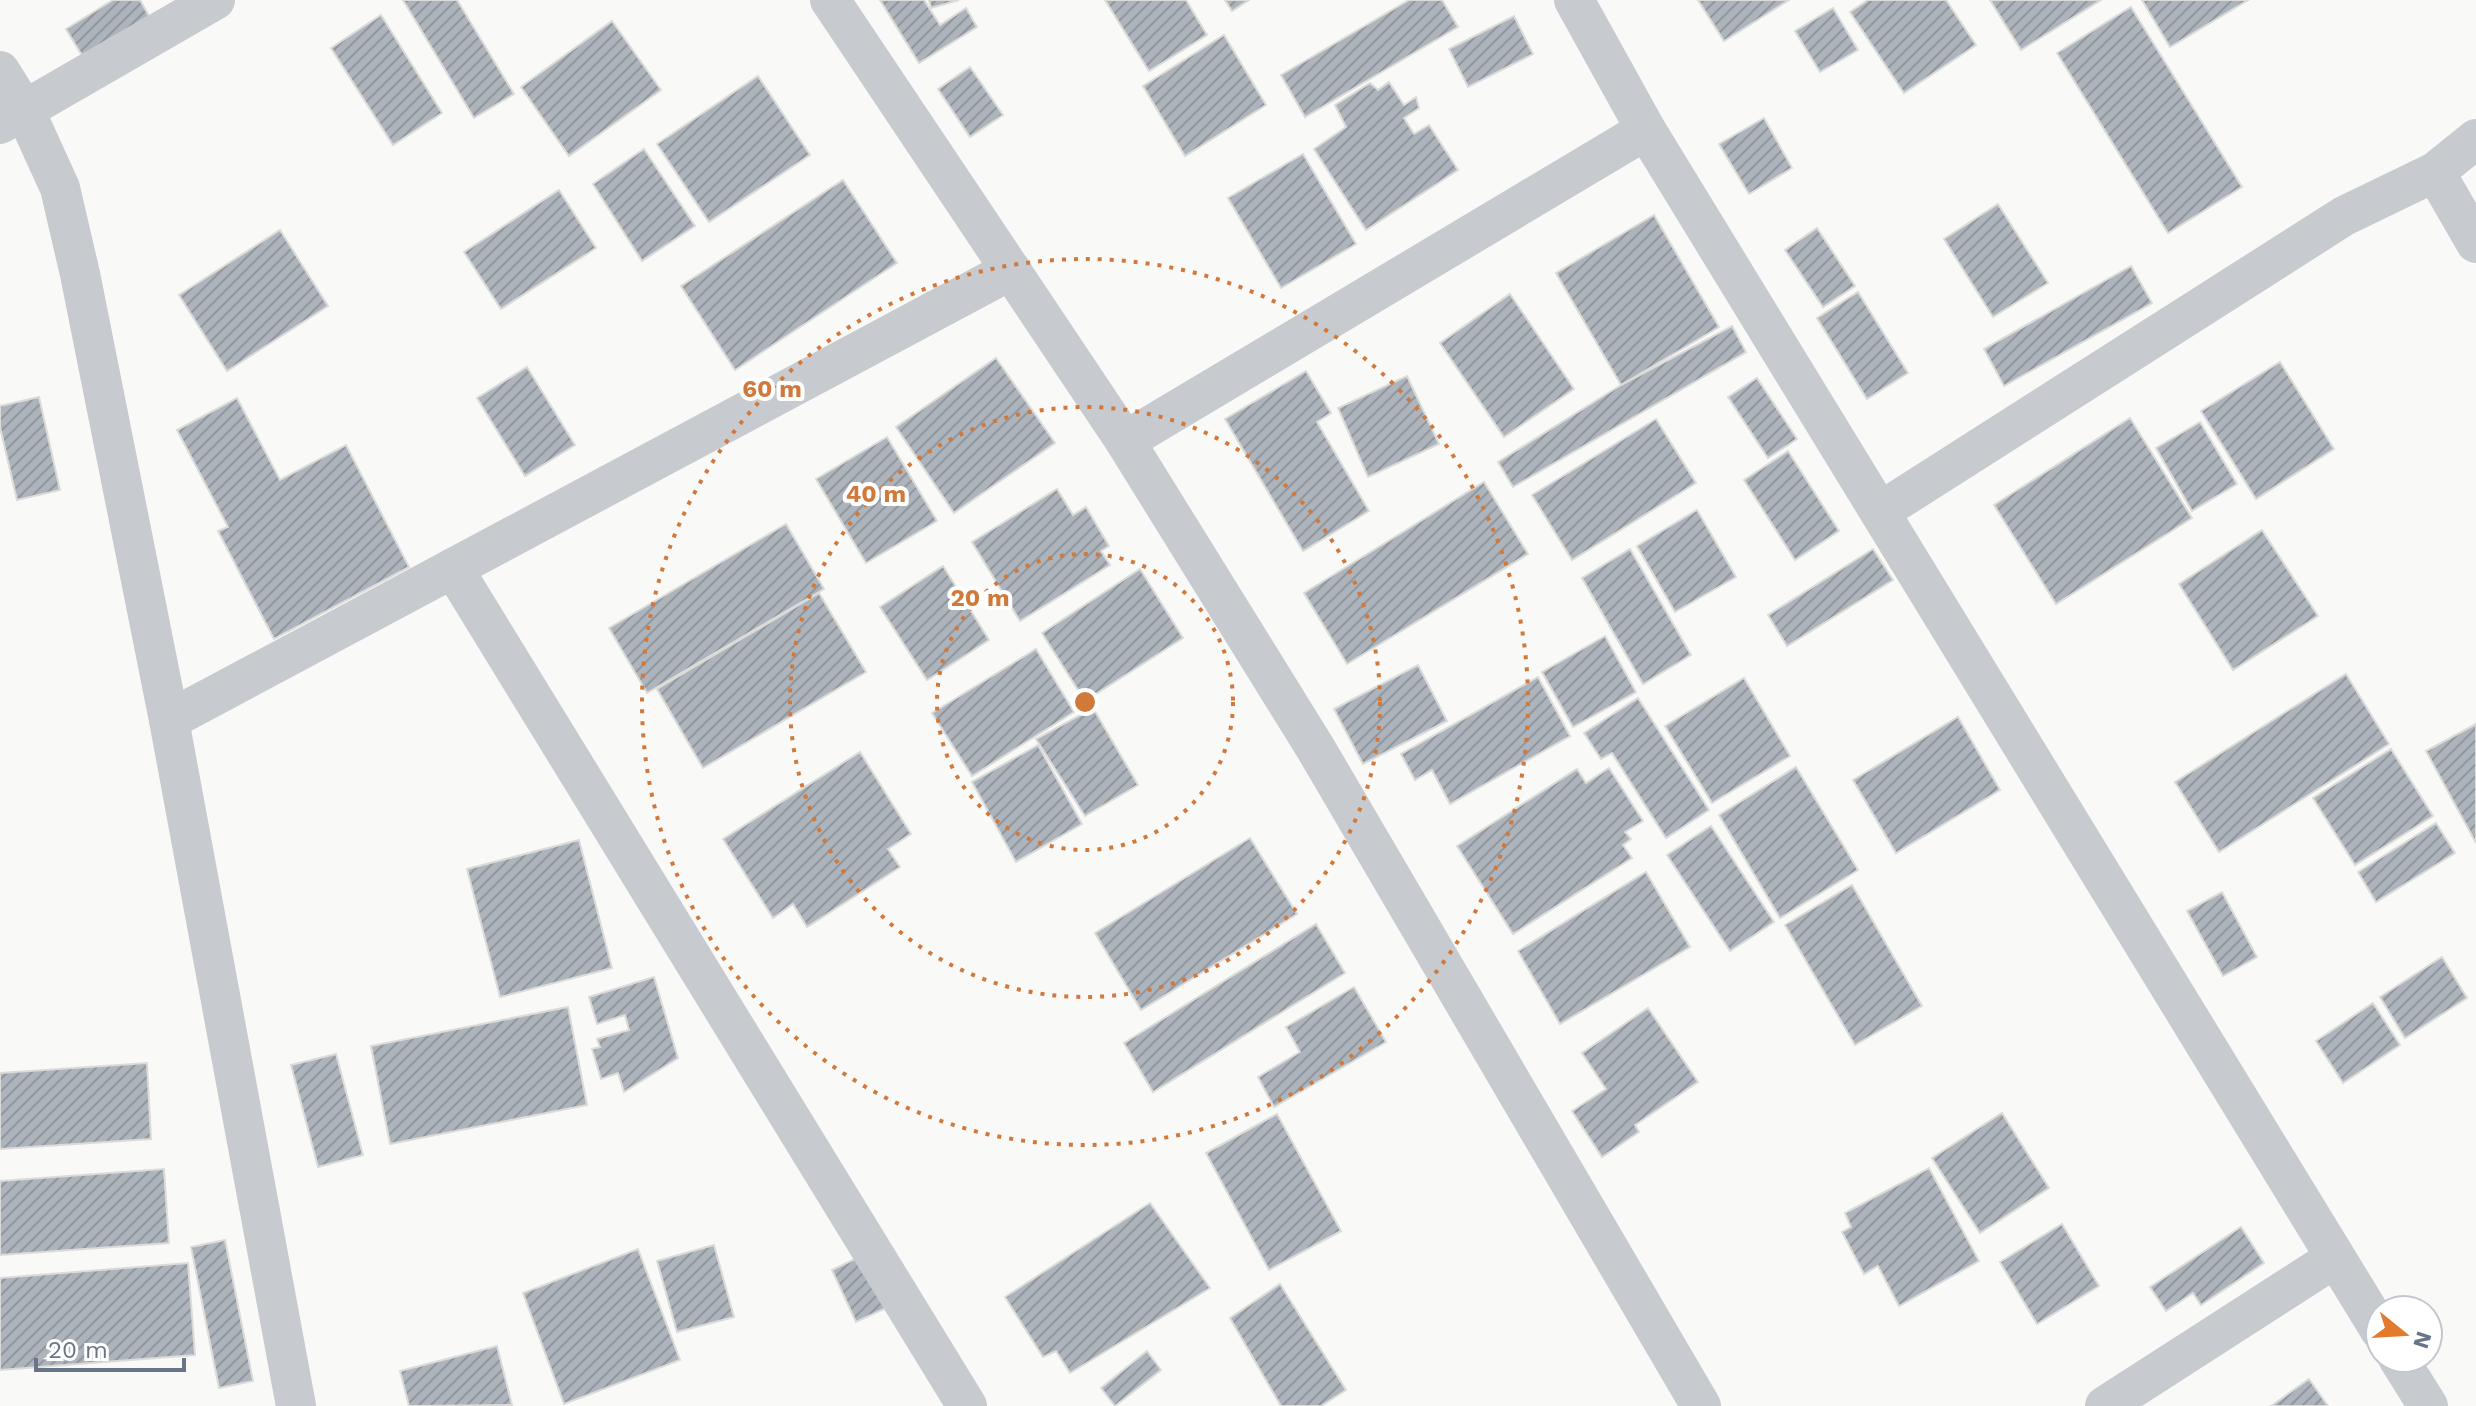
<svg xmlns="http://www.w3.org/2000/svg" width="2476" height="1406" font-family="'Work Sans',sans-serif">
  <style>
    .building { fill: url(#building-hatch); stroke: #dbdbd9; stroke-width: 2 }
    .lines { fill: none; stroke-linecap: round; stroke-linejoin: round }
    .minor { stroke: #c7cace; stroke-width: 40 }
    .ring { fill: none; stroke: #d1793b; stroke-width: 4; stroke-dasharray: 4 8 }
    .centre { fill: #d1793b; stroke: #fff; stroke-width: 4 }
    .ring-label { font-size: 24px; text-anchor: middle; font-weight: bold; fill: #d1793b; stroke: #fff; stroke-width: 8; stroke-linejoin: round; paint-order: stroke }
  </style>
  <defs>
    <pattern id="building-hatch" width="6" height="6" patternUnits="userSpaceOnUse" patternTransform="scale(2)"><rect width="6" height="6" fill="#aeb4bc"/><path d="M-1 1l2-2M0 6l6-6M5 7l2-2" fill="none" stroke="#91979f"/></pattern>
  </defs>
  <rect width="100%" height="100%" fill="#f9f9f7"/>
  <g class="building">
    <path d="M 113,0 L 140,0 L 149,16 L 83,57 L 66,29 Z"/>
    <path d="M 403,0 L 457,0 L 514,94 L 474,118 Z"/>
    <path d="M 880,0 L 924,0 L 940,25 L 966,8 L 977,27 L 919,63 Z"/>
    <path d="M 929,0 L 959,0 L 931,8 Z"/>
    <path d="M 1105,0 L 1186,0 L 1207,35 L 1149,71 Z"/>
    <path d="M 1225,0 L 1249,0 L 1232,11 Z"/>
    <path d="M 1409,0 L 1442,0 L 1458,27 L 1305,117 L 1281,75 Z"/>
    <path d="M 1698,0 L 1789,0 L 1724,41 Z"/>
    <path d="M 1868,0 L 1946,0 L 1976,45 L 1904,93 L 1850,12 Z"/>
    <path d="M 1990,0 L 2101,0 L 2021,50 Z"/>
    <path d="M 2142,0 L 2248,0 L 2170,47 Z"/>
    <path d="M 2131,7 L 2242,187 L 2168,233 L 2057,53 Z"/>
    <path d="M 1833,8 L 1858,50 L 1820,72 L 1795,31 Z"/>
    <path d="M 381,15 L 442,113 L 393,145 L 331,48 Z"/>
    <path d="M 1514,16 L 1533,54 L 1468,87 L 1449,49 Z"/>
    <path d="M 612,21 L 661,90 L 569,156 L 521,87 Z"/>
    <path d="M 1224,35 L 1266,105 L 1185,156 L 1143,86 Z"/>
    <path d="M 970,67 L 1003,115 L 970,137 L 938,89 Z"/>
    <path d="M 758,76 L 810,155 L 709,222 L 657,144 Z"/>
    <path d="M 1389,82 L 1404,105 L 1416,97 L 1419,108 L 1404,118 L 1414,134 L 1429,125 L 1458,170 L 1366,230 L 1314,149 L 1346,127 L 1335,105 L 1370,83 L 1378,90 Z"/>
    <path d="M 1764,118 L 1792,168 L 1749,194 L 1719,144 Z"/>
    <path d="M 644,149 L 695,226 L 642,261 L 593,184 Z"/>
    <path d="M 1303,154 L 1356,244 L 1281,288 L 1228,198 Z"/>
    <path d="M 843,180 L 897,263 L 735,370 L 681,286 Z"/>
    <path d="M 559,190 L 596,248 L 501,309 L 464,252 Z"/>
    <path d="M 1998,204 L 2048,283 L 1993,317 L 1944,239 Z"/>
    <path d="M 1654,215 L 1719,327 L 1621,385 L 1556,273 Z"/>
    <path d="M 1817,228 L 1855,286 L 1823,307 L 1785,250 Z"/>
    <path d="M 280,230 L 328,306 L 227,371 L 179,295 Z"/>
    <path d="M 2131,266 L 2152,303 L 2004,386 L 1984,349 Z"/>
    <path d="M 1858,292 L 1908,373 L 1867,399 L 1817,318 Z"/>
    <path d="M 1510,294 L 1574,389 L 1504,437 L 1440,343 Z"/>
    <path d="M 1732,326 L 1746,352 L 1513,487 L 1498,462 L 1621,385 Z"/>
    <path d="M 996,358 L 1055,443 L 954,513 L 896,427 Z"/>
    <path d="M 2280,362 L 2334,449 L 2256,499 L 2201,411 Z"/>
    <path d="M 527,367 L 575,445 L 525,476 L 477,398 Z"/>
    <path d="M 1306,371 L 1331,413 L 1317,422 L 1369,511 L 1303,551 L 1225,419 Z"/>
    <path d="M 1407,376 L 1439,444 L 1368,477 L 1338,408 Z"/>
    <path d="M 1757,378 L 1797,439 L 1768,458 L 1728,397 Z"/>
    <path d="M 39,397 L 60,490 L 17,500 L 0,427 L 0,406 Z"/>
    <path d="M 237,398 L 280,480 L 346,445 L 409,567 L 274,639 L 218,531 L 228,527 L 177,430 Z"/>
    <path d="M 2130,418 L 2192,518 L 2056,604 L 1994,505 Z"/>
    <path d="M 1656,419 L 1696,483 L 1572,560 L 1532,495 Z"/>
    <path d="M 2200,422 L 2237,484 L 2192,511 L 2156,448 Z"/>
    <path d="M 887,437 L 937,521 L 866,563 L 816,479 Z"/>
    <path d="M 1788,451 L 1839,531 L 1795,560 L 1744,480 Z"/>
    <path d="M 1484,482 L 1528,554 L 1347,664 L 1304,593 Z"/>
    <path d="M 1057,489 L 1073,515 L 1086,507 L 1109,546 L 1101,551 L 1110,565 L 1020,621 L 972,542 Z"/>
    <path d="M 1697,510 L 1736,577 L 1675,612 L 1637,546 Z"/>
    <path d="M 786,524 L 824,589 L 647,693 L 609,628 Z"/>
    <path d="M 2262,530 L 2318,616 L 2233,670 L 2179,584 Z"/>
    <path d="M 1630,549 L 1691,655 L 1643,684 L 1582,578 Z"/>
    <path d="M 1873,549 L 1893,580 L 1787,646 L 1768,615 Z"/>
    <path d="M 943,566 L 989,640 L 927,680 L 880,607 Z"/>
    <path d="M 1140,569 L 1183,638 L 1085,701 L 1042,633 Z"/>
    <path d="M 819,593 L 866,672 L 703,768 L 657,689 Z"/>
    <path d="M 1605,636 L 1636,692 L 1573,727 L 1542,672 Z"/>
    <path d="M 1036,649 L 1074,712 L 972,776 L 932,713 Z"/>
    <path d="M 1418,665 L 1447,721 L 1363,764 L 1334,709 Z"/>
    <path d="M 2346,674 L 2389,744 L 2219,852 L 2175,782 Z"/>
    <path d="M 1538,677 L 1570,736 L 1450,804 L 1432,770 L 1415,780 L 1401,754 Z"/>
    <path d="M 1744,678 L 1790,756 L 1712,803 L 1665,726 Z"/>
    <path d="M 1638,698 L 1709,810 L 1666,838 L 1612,753 L 1601,759 L 1584,733 Z"/>
    <path d="M 1093,708 L 1138,785 L 1085,816 L 1036,739 Z"/>
    <path d="M 1958,717 L 2000,790 L 1896,853 L 1853,780 Z"/>
    <path d="M 2476,724 L 2476,843 L 2426,751 Z"/>
    <path d="M 1038,745 L 1082,824 L 1016,862 L 972,782 Z"/>
    <path d="M 2391,749 L 2433,816 L 2355,865 L 2313,798 Z"/>
    <path d="M 860,752 L 911,834 L 888,849 L 900,867 L 807,927 L 793,904 L 773,918 L 723,839 Z"/>
    <path d="M 1796,767 L 1858,870 L 1780,918 L 1719,815 Z"/>
    <path d="M 1609,768 L 1643,821 L 1625,832 L 1631,839 L 1623,845 L 1632,858 L 1513,934 L 1457,846 L 1577,769 L 1586,783 Z"/>
    <path d="M 2436,823 L 2455,853 L 2376,902 L 2358,872 Z"/>
    <path d="M 1711,826 L 1774,922 L 1730,951 L 1667,855 Z"/>
    <path d="M 1250,838 L 1297,914 L 1141,1010 L 1095,933 Z"/>
    <path d="M 579,840 L 612,968 L 500,997 L 467,869 Z"/>
    <path d="M 1646,872 L 1690,947 L 1560,1024 L 1518,951 Z"/>
    <path d="M 1852,885 L 1922,1006 L 1855,1045 L 1785,925 Z"/>
    <path d="M 2222,892 L 2257,957 L 2223,976 L 2187,911 Z"/>
    <path d="M 1316,924 L 1345,973 L 1153,1092 L 1124,1043 Z"/>
    <path d="M 2442,957 L 2467,998 L 2405,1038 L 2380,997 Z"/>
    <path d="M 654,977 L 678,1058 L 624,1092 L 618,1073 L 601,1079 L 592,1049 L 600,1047 L 597,1039 L 629,1030 L 625,1015 L 597,1024 L 589,997 Z"/>
    <path d="M 1354,987 L 1386,1042 L 1274,1107 L 1258,1077 L 1300,1052 L 1286,1027 Z"/>
    <path d="M 2373,1003 L 2400,1045 L 2343,1083 L 2316,1041 Z"/>
    <path d="M 568,1007 L 587,1105 L 390,1144 L 371,1046 Z"/>
    <path d="M 1648,1008 L 1698,1082 L 1635,1125 L 1639,1132 L 1602,1157 L 1572,1111 L 1606,1089 L 1582,1053 Z"/>
    <path d="M 336,1054 L 363,1155 L 318,1167 L 291,1065 Z"/>
    <path d="M 147,1063 L 151,1139 L 0,1149 L 0,1073 Z"/>
    <path d="M 2002,1113 L 2049,1188 L 1980,1233 L 1932,1158 Z"/>
    <path d="M 1277,1114 L 1341,1231 L 1269,1270 L 1206,1153 Z"/>
    <path d="M 1929,1168 L 1979,1261 L 1899,1306 L 1878,1266 L 1864,1274 L 1842,1232 L 1851,1227 L 1845,1213 Z"/>
    <path d="M 164,1169 L 169,1243 L 0,1255 L 0,1181 Z"/>
    <path d="M 1150,1203 L 1210,1288 L 1070,1373 L 1056,1351 L 1043,1357 L 1005,1297 Z"/>
    <path d="M 2062,1224 L 2099,1286 L 2037,1324 L 2000,1262 Z"/>
    <path d="M 2241,1227 L 2264,1263 L 2201,1305 L 2193,1293 L 2166,1311 L 2150,1287 Z"/>
    <path d="M 225,1240 L 253,1381 L 219,1388 L 191,1247 Z"/>
    <path d="M 714,1245 L 734,1317 L 677,1332 L 657,1261 Z"/>
    <path d="M 638,1249 L 680,1360 L 564,1404 L 523,1293 Z"/>
    <path d="M 863,1255 L 888,1307 L 856,1322 L 832,1270 Z"/>
    <path d="M 188,1263 L 195,1355 L 0,1370 L 0,1278 Z"/>
    <path d="M 1280,1284 L 1346,1390 L 1321,1406 L 1281,1406 L 1230,1318 Z"/>
    <path d="M 497,1346 L 512,1405 L 409,1406 L 400,1371 Z"/>
    <path d="M 1147,1351 L 1161,1370 L 1115,1406 L 1101,1388 Z"/>
    <path d="M 2309,1379 L 2328,1406 L 2271,1406 Z"/>
  </g>
  <g class="lines">
    <g class="minor">
      <path d="M 830,0 L 1125,441 L 1316,749 L 1701,1406"/>
      <path d="M 1574,0 L 1646,130 L 2380,1330"/>
      <path d="M 0,71 L 25,111 L 60,188 L 80,274 L 169,720 L 296,1406"/>
      <path d="M 0,124 L 215,0"/>
      <path d="M 2435,172 L 2476,243"/>
      <path d="M 1125,441 L 1646,130"/>
      <path d="M 1881,511 L 2344,216 L 2435,172 L 2476,139"/>
      <path d="M 453,568 L 967,1406"/>
      <path d="M 169,720 L 1011,270"/>
      <path d="M 2398,1358 L 2428,1406"/>
      <path d="M 2105,1406 L 2335,1258"/>
    </g>
  </g>
  <g class="ring">
    <circle cx="1085" cy="702" r="148"/>
    <circle cx="1085" cy="702" r="295"/>
    <circle cx="1085" cy="702" r="443"/>
  </g>
  <circle cx="1085" cy="702" r="12" class="centre"/>
  <g class="ring-label">
    <text x="772" y="397">60 m</text>
    <text x="876" y="502">40 m</text>
    <text x="980" y="606">20 m</text>
  </g>
  <g transform="translate(2404 1334) rotate(108)"><circle r="38" fill="#ffffff" stroke="#c3c7cf" stroke-width="2"/>
  <path d="M0-6L14 30L0 20L-14 30Z" fill="#e47a2d"/>
  <text y="-12" font-size="22" font-weight="bold" text-anchor="middle" fill="#687488">N</text>
  </g>
  <path d="M36 1358v12h148v-12" fill="none" stroke="#687488" stroke-width="4"/>
  <text x="48" y="1358" font-size="24" fill="#687488" stroke="#ffffff" stroke-width="6" paint-order="stroke">20 m</text>
</svg>
